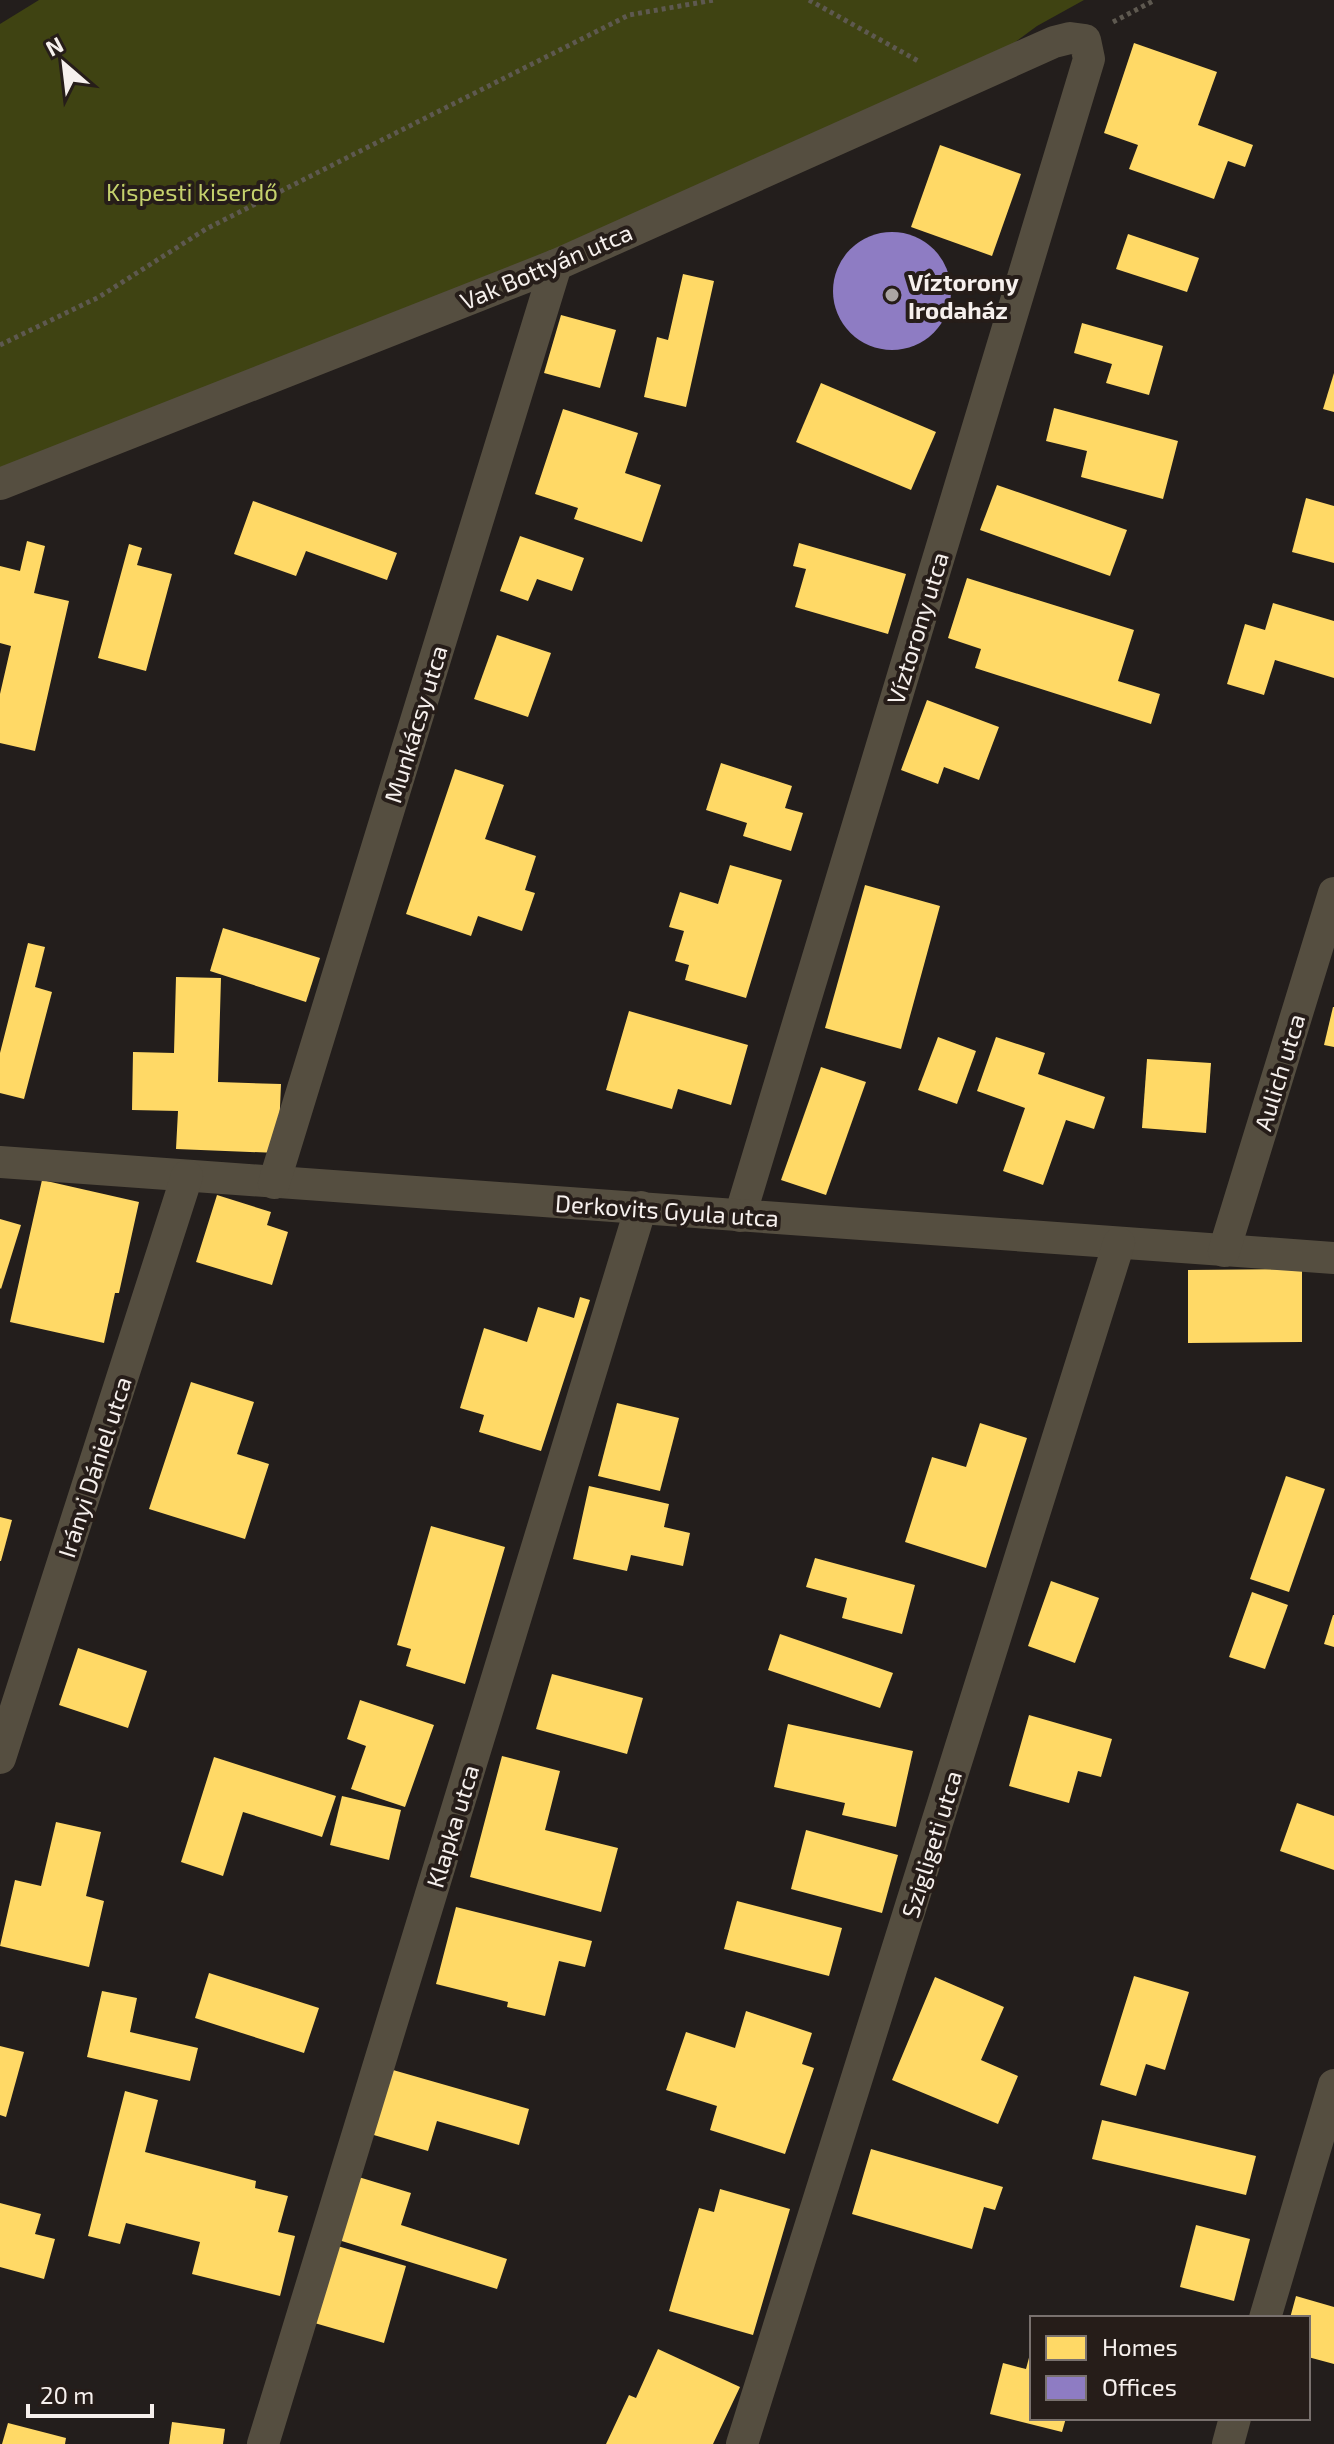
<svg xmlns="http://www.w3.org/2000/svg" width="1334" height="2444" font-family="'Exo 2',sans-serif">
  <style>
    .forest { fill: #3f4312 }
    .homes { fill: #ffd966 }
    .offices { fill: #8e7cc3 }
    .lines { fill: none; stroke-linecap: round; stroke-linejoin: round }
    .path { stroke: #5e5950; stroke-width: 5; stroke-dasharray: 4 4; stroke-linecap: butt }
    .minor { stroke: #554e40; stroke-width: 32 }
    .poi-dot { fill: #aca6a4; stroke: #261d19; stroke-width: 3 }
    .labels { text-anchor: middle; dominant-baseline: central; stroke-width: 8; stroke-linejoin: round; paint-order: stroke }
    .park-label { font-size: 24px; fill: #c5d16d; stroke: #261d19 }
    .street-label { font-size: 24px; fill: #f6f0ed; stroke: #261d19 }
    .poi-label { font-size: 24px; font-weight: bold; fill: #f6f0ed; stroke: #261d19; text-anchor: start }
  </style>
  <rect width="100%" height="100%" fill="#231e1c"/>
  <path class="forest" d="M 39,0 L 1084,0 L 1037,26 L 956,86 L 0,477 L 0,24 Z"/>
  <g class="homes">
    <path d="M 1134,43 L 1217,72 L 1198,125 L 1253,145 L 1245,167 L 1228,161 L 1214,199 L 1129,169 L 1138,145 L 1104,133 Z"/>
    <path d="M 940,145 L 1021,174 L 992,256 L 911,227 Z"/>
    <path d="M 1128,234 L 1199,258 L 1187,292 L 1116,269 Z"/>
    <path d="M 683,274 L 714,281 L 686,407 L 644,397 L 657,337 L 668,340 Z"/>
    <path d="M 561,315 L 616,330 L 600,388 L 544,373 Z"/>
    <path d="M 1082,323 L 1163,346 L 1149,395 L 1106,383 L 1112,364 L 1074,353 Z"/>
    <path d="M 1334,373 L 1334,412 L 1323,409 Z"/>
    <path d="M 821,383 L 936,432 L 911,490 L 796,442 Z"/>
    <path d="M 1054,408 L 1178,441 L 1163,499 L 1081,477 L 1087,451 L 1046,441 Z"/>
    <path d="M 563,409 L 638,433 L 625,473 L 661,485 L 642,542 L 574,519 L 578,508 L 535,494 Z"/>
    <path d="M 997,485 L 1127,530 L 1110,576 L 980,530 Z"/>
    <path d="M 1306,498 L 1334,506 L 1334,563 L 1292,552 Z"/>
    <path d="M 253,501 L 397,553 L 387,580 L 306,551 L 296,576 L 234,554 Z"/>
    <path d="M 520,536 L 584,558 L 572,591 L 537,579 L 528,601 L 500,591 Z"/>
    <path d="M 27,541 L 45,546 L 34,593 L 69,601 L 35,751 L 0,743 L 0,694 L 11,646 L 0,643 L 0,566 L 20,571 Z"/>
    <path d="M 799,543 L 906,574 L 888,634 L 795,607 L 806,569 L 793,566 Z"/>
    <path d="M 129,544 L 142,548 L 137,565 L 172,574 L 146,671 L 98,658 Z"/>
    <path d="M 967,578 L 1134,630 L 1118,681 L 1160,694 L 1151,724 L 975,668 L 981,649 L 948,638 Z"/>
    <path d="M 1273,603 L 1334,621 L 1334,678 L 1275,660 L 1264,695 L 1227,684 L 1245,624 L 1265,630 Z"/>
    <path d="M 497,635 L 551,653 L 528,717 L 474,699 Z"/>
    <path d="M 927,700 L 999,727 L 979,780 L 944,767 L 938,784 L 901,770 Z"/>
    <path d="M 721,763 L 792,786 L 785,808 L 803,813 L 791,851 L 743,836 L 747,823 L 706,810 Z"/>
    <path d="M 455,769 L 504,785 L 485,839 L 536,856 L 525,890 L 535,893 L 522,931 L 478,916 L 471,936 L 406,914 Z"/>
    <path d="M 730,865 L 782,880 L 746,998 L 685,980 L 689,965 L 675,961 L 684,931 L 669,927 L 680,892 L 718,904 Z"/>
    <path d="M 865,885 L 940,906 L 901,1049 L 825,1028 Z"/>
    <path d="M 223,928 L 320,958 L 306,1002 L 210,971 Z"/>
    <path d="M 28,943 L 45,947 L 35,987 L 52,992 L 24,1099 L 0,1093 L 0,1053 Z"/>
    <path d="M 176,977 L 221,978 L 218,1082 L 281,1084 L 278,1153 L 176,1149 L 178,1111 L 132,1110 L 133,1052 L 174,1053 Z"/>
    <path d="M 1333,1007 L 1334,1007 L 1334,1047 L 1324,1045 Z"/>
    <path d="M 629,1011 L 748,1045 L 731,1105 L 678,1089 L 672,1109 L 606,1090 Z"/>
    <path d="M 938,1037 L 976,1051 L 957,1104 L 918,1090 Z"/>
    <path d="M 996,1037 L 1045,1053 L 1038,1074 L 1105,1097 L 1094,1129 L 1066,1120 L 1043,1185 L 1003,1171 L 1025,1108 L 977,1091 Z"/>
    <path d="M 1147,1059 L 1211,1063 L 1206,1133 L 1142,1128 Z"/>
    <path d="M 821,1067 L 866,1082 L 826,1195 L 781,1180 Z"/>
    <path d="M 42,1180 L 139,1202 L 119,1293 L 115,1293 L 104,1343 L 10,1322 Z"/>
    <path d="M 217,1195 L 271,1212 L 267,1225 L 288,1232 L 272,1285 L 196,1262 Z"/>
    <path d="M 0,1219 L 21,1225 L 1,1289 L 0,1288 Z"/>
    <path d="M 1302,1269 L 1302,1342 L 1188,1343 L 1188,1270 Z"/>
    <path d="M 580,1297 L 590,1300 L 541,1451 L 479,1432 L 484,1415 L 460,1408 L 484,1328 L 527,1342 L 538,1307 L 574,1318 Z"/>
    <path d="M 191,1382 L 254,1402 L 237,1454 L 269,1464 L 245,1539 L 149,1509 Z"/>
    <path d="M 617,1403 L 679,1418 L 660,1491 L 598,1476 Z"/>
    <path d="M 980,1423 L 1027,1438 L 986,1568 L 905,1542 L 932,1457 L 966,1467 Z"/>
    <path d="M 1286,1476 L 1325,1489 L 1289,1592 L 1250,1579 Z"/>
    <path d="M 589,1486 L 669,1504 L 664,1527 L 690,1533 L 683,1566 L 631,1555 L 627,1571 L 573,1559 Z"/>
    <path d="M 0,1517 L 12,1520 L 1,1561 L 0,1561 Z"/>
    <path d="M 431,1526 L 505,1547 L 465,1684 L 406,1666 L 411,1649 L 397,1645 Z"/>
    <path d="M 815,1558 L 915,1585 L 902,1634 L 842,1618 L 847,1598 L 806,1587 Z"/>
    <path d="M 1051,1581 L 1099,1598 L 1075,1663 L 1028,1646 Z"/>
    <path d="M 1252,1592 L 1288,1605 L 1265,1669 L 1229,1657 Z"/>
    <path d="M 1333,1615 L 1334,1615 L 1334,1647 L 1324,1644 Z"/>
    <path d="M 780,1634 L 893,1673 L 880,1708 L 768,1670 Z"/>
    <path d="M 78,1648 L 147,1671 L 128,1728 L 59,1705 Z"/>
    <path d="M 552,1674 L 643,1698 L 627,1754 L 536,1729 Z"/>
    <path d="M 360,1700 L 434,1725 L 405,1807 L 351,1789 L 366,1746 L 347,1739 Z"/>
    <path d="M 1029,1715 L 1112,1739 L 1101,1777 L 1078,1771 L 1069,1803 L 1009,1786 Z"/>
    <path d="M 788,1724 L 913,1751 L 896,1827 L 842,1815 L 845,1803 L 774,1787 Z"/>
    <path d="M 502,1756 L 560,1771 L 545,1830 L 618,1848 L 601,1912 L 470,1877 Z"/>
    <path d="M 214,1757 L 336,1796 L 322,1837 L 243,1812 L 223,1876 L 181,1862 Z"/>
    <path d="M 342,1796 L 401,1810 L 389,1860 L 330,1845 Z"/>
    <path d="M 1297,1803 L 1334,1816 L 1334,1870 L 1280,1851 Z"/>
    <path d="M 56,1822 L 101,1832 L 86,1896 L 104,1901 L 89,1967 L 0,1946 L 15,1880 L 41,1886 Z"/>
    <path d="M 806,1830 L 898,1855 L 882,1913 L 791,1889 Z"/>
    <path d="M 737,1901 L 842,1928 L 829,1976 L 724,1949 Z"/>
    <path d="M 456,1907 L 592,1941 L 585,1967 L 559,1961 L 545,2016 L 507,2007 L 508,2002 L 436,1984 Z"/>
    <path d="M 209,1973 L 319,2008 L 304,2053 L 195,2018 Z"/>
    <path d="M 1134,1976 L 1189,1992 L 1165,2070 L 1146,2064 L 1136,2096 L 1100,2085 Z"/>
    <path d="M 935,1977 L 1004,2007 L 981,2060 L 1018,2076 L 998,2124 L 892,2080 Z"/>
    <path d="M 102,1991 L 137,1998 L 130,2032 L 198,2048 L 190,2081 L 87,2057 Z"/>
    <path d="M 746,2011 L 812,2033 L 802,2064 L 814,2068 L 785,2154 L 710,2130 L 717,2106 L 666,2090 L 686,2032 L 735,2048 Z"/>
    <path d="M 0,2046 L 24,2052 L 6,2117 L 0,2115 Z"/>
    <path d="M 386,2068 L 529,2109 L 519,2145 L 437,2121 L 428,2151 L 367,2133 Z"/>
    <path d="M 125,2091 L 158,2100 L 145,2152 L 256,2181 L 255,2188 L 288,2196 L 278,2232 L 295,2236 L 280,2296 L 192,2274 L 200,2242 L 126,2223 L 120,2244 L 88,2236 Z"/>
    <path d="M 1102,2120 L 1256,2156 L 1246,2195 L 1092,2159 Z"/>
    <path d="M 871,2149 L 1003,2187 L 995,2210 L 984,2207 L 972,2249 L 852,2214 Z"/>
    <path d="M 352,2175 L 411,2193 L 401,2225 L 507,2259 L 497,2289 L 332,2238 Z"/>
    <path d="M 720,2189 L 790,2209 L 753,2335 L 669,2311 L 699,2208 L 714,2212 Z"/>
    <path d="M 0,2203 L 41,2214 L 35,2234 L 55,2239 L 44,2279 L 0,2267 Z"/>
    <path d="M 1196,2225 L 1250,2239 L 1234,2301 L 1180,2287 Z"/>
    <path d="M 334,2245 L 406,2266 L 384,2343 L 311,2322 Z"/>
    <path d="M 1296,2296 L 1334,2307 L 1334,2364 L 1308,2357 L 1308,2318 L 1290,2318 Z"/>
    <path d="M 658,2349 L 740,2387 L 713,2444 L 606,2444 L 629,2395 L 636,2398 Z"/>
    <path d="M 1031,2350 L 1032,2418 L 1066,2418 L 1062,2432 L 990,2414 L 1003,2363 L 1026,2369 Z"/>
    <path d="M 172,2422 L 225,2429 L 223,2444 L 169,2444 Z"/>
    <path d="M 8,2423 L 66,2438 L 65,2444 L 2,2444 Z"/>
  </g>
  <circle class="offices" cx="892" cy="291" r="59"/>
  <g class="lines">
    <g class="path">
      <path d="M 809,0 L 920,62"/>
      <path d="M 1113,22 L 1155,0"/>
      <path d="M 0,345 L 99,297 L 206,229 L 629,15 L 714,0"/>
    </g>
    <g class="minor">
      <path d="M 0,484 L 556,265 L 1054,42 L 1070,38 L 1085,40 L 1089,59 L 740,1216"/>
      <path d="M 0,1162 L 1334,1258"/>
      <path d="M 274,1183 L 556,265"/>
      <path d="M 1224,1251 L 1334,893"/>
      <path d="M 0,1758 L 187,1176"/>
      <path d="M 1265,2318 L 1334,2085"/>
      <path d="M 263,2444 L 641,1207"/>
      <path d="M 742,2444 L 1119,1243"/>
      <path d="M 1228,2444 L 1235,2418"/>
    </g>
  </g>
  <circle class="poi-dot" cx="892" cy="295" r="8"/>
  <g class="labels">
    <g class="park-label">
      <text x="192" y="191">Kispesti kiserdő</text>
    </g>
    <g class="street-label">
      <text transform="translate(546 266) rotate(-23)">Vak Bottyán utca</text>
      <text transform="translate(917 628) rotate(-73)">Víztorony utca</text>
      <text transform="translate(415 724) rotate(-73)">Munkácsy utca</text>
      <text transform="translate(1279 1072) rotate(-73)">Aulich utca</text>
      <text transform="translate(667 1210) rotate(4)">Derkovits Gyula utca</text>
      <text transform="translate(94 1467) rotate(-72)">Irányi Dániel utca</text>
      <text transform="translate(452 1826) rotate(-73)">Klapka utca</text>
      <text transform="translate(931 1844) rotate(-73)">Szigligeti utca</text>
    </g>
    <g class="poi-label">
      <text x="908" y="281">Víztorony<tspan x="908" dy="28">Irodaház</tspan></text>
    </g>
  </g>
  <rect x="1030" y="2316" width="280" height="104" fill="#261d19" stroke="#79716e" stroke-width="2"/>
  <rect x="1046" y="2336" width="40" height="24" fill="#ffd966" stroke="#79716e" stroke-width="2"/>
  <text x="1102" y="2356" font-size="24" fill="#f6f0ed">Homes</text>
  <rect x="1046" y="2376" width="40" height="24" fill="#8e7cc3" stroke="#79716e" stroke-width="2"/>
  <text x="1102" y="2396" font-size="24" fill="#f6f0ed">Offices</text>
  <g transform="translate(64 64) rotate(332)" stroke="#261d19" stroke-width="6" paint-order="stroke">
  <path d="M0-6L14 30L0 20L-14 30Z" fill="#f6f0ed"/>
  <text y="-12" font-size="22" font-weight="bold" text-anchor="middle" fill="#f6f0ed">N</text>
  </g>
  <path d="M28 2404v12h124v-12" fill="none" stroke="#f6f0ed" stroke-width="4"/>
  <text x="40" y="2404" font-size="24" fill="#f6f0ed" stroke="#261d19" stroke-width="6" paint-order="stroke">20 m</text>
</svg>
